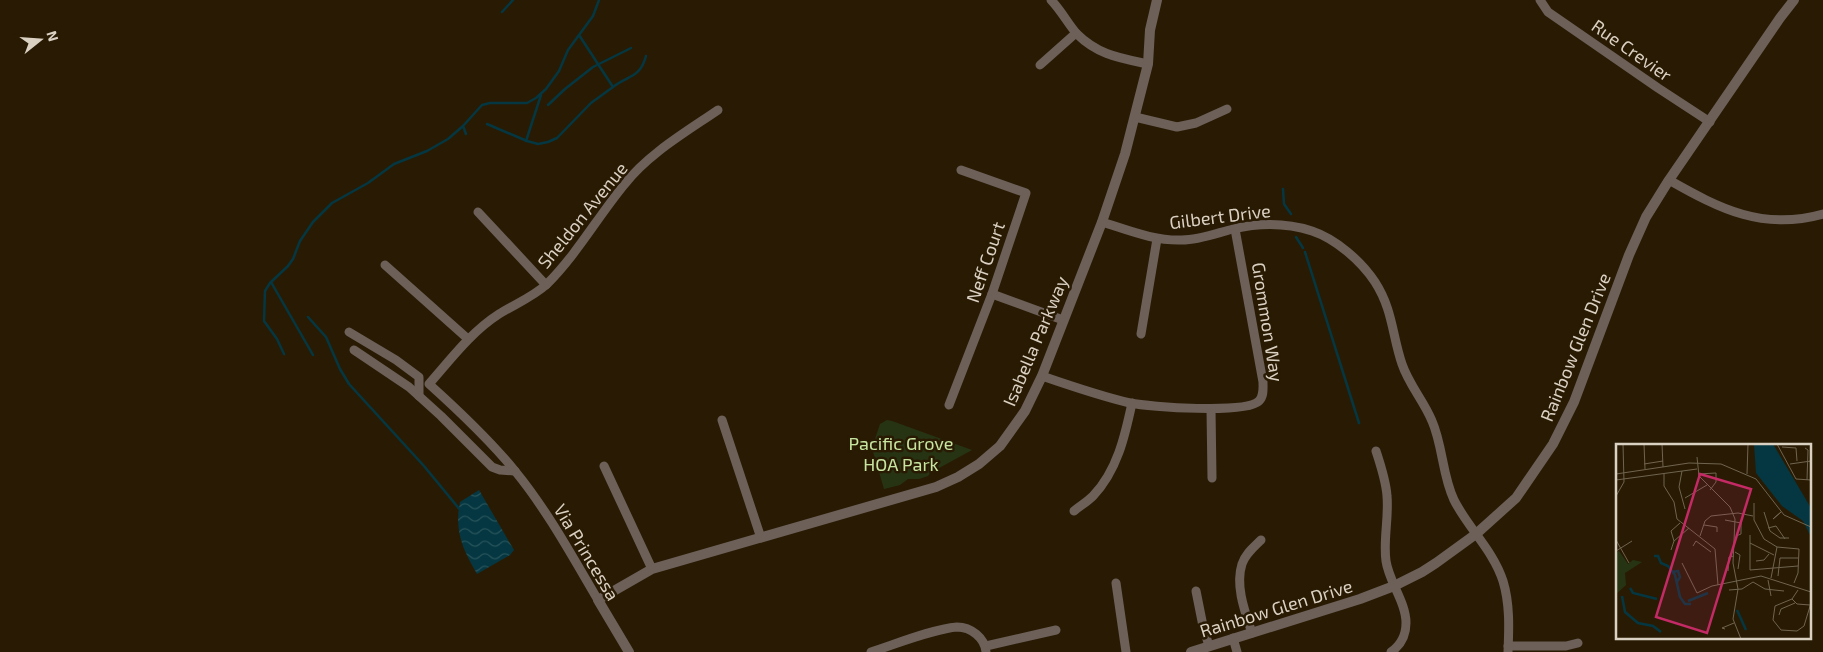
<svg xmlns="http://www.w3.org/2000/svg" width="1823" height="652" font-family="'Exo 2',sans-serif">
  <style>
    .park { fill: #273414 }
    .water { fill: url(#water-waves) }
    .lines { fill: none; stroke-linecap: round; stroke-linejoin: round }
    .stream { stroke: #043741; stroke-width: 2.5 }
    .minor { stroke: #6d6059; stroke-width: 9 }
    .tertiary { stroke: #6d6059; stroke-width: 10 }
    .labels { text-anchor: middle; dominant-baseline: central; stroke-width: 5; stroke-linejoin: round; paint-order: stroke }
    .street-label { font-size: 18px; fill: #dbd1c3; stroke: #291b03 }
    .park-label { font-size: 18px; fill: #c7e5a0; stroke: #291b03 }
    .inset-river { fill: none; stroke: #043741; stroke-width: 2.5 }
    .inset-road { fill: none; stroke: #706450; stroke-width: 1 }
    .view { fill: #c42a65; fill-opacity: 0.15; stroke: #c42a65; stroke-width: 2.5 }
    .inset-edge { fill: none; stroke: #dbd1c3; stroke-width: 2.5 }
  </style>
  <defs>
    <pattern id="water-waves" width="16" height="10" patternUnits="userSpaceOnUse" patternTransform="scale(1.25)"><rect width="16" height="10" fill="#043741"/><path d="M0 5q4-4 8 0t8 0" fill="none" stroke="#28535b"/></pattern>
  </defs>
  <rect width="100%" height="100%" fill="#291b03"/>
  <path class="park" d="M 887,420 L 892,421 L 972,450 L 930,473 L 928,476 L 919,479 L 908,479 L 900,485 L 884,489 L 872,448 L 880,424 Z"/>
  <path class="water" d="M 479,490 L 514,550 L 510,555 L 477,574 C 463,550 454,531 460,502 Z"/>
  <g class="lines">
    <g class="stream">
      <path d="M 502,12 L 513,0"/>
      <path d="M 613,87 C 629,75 640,78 646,56"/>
      <path d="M 548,105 L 565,89 L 593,67 L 631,48"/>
      <path d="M 487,124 L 527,141 L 538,144 L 548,142 L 557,138 L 591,103 L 613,87 L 579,35"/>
      <path d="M 463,126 L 466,134"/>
      <path d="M 526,141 L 541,95"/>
      <path d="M 1283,189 L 1284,204 L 1291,214"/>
      <path d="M 1296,237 L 1303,248"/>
      <path d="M 1305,252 L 1359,423"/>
      <path d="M 271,282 L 313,355"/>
      <path d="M 308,317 L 326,337 L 340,369 L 349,384 L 424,466 L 461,511"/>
      <path d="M 284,354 L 277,339 L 264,321 L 265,291 L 270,283 L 288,266 L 293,259 L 300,241 L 313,222 L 332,203 L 368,183 L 394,164 L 427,151 L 448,139 L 463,126 L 482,105 L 490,103 L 527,103 L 536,98 L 546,89 L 559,71 L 568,50 L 593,16 L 599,0"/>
    </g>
    <g class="minor">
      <path d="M 1051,0 C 1061,10 1068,24 1077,34 C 1098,55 1120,58 1148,64"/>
      <path d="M 1540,0 L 1548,12 L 1658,88 L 1710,122"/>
      <path d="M 1040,65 L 1076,33"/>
      <path d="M 1135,117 L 1177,127 L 1196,123 L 1227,109"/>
      <path d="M 1669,180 C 1720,209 1763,231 1823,214"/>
      <path d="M 478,212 L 546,285"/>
      <path d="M 1102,222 C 1128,230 1154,241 1182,240 C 1199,240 1217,233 1233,229 C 1259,223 1287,223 1312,231 C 1336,239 1361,261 1375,282 C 1393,310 1392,335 1402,364 C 1409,385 1424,401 1432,421 C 1443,446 1442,475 1454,500 C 1468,528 1493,550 1503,581 C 1510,604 1509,628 1508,652"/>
      <path d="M 385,265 L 468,339"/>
      <path d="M 992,294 L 1063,320"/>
      <path d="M 349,332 L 396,360 L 419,377 L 419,396"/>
      <path d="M 1141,334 L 1157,239"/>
      <path d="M 354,350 L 409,387 L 441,416 L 492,467 L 500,470 L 515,471"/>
      <path d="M 1042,376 C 1071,386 1100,396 1130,403 C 1150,407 1246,414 1259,401 C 1264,396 1263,389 1263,382 L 1235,229"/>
      <path d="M 949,405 L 992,294 L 1026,193 L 961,170"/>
      <path d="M 1211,409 L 1212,478"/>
      <path d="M 722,420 L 761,538"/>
      <path d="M 1376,451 C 1381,466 1386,481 1387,496 C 1389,518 1383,540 1386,561 C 1389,582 1406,602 1406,623 C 1406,636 1401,645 1391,652"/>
      <path d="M 604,466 L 652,569"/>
      <path d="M 1074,511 C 1080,506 1087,502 1093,496 C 1117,471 1125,436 1132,403"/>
      <path d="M 1116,583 L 1126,652"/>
      <path d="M 1196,591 L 1203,626 L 1209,646"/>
      <path d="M 598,600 C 572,556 547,510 515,471 C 489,439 459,411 429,384 C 451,359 471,332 499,314 C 515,304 533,297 547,284 C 577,254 597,218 624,185 C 648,154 686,132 718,110"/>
      <path d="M 1252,633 C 1245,612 1235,586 1242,564 C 1245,554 1254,547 1261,540"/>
      <path d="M 1233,638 L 1237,652"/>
      <path d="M 986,646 L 1056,630"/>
      <path d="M 1508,646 L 1566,646 L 1578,643"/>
      <path d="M 871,652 C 896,644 933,629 957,627 C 971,627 985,638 986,652"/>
    </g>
    <g class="tertiary">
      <path d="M 629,652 L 598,600 L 652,569 L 936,487 L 958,477 L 979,464 L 1000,446 L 1025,411 L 1042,376 L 1102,222 L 1125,154 L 1148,64 L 1150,30 L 1157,0"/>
      <path d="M 1191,652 L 1360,599 L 1394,586 L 1422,572 L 1436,563 L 1476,534 L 1516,498 L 1553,444 L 1574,402 L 1629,255 L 1646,217 L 1669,180 L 1780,18 L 1794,0"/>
    </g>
  </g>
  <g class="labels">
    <g class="street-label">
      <text transform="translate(1632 50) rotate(35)">Rue Crevier</text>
      <text transform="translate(582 215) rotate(-51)">Sheldon Avenue</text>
      <text transform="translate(1220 216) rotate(-7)">Gilbert Drive</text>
      <text transform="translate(985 262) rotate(-71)">Neff Court</text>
      <text transform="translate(1268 322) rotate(81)">Grommon Way</text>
      <text transform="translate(1035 341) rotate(-67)">Isabella Parkway</text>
      <text transform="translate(1575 347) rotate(-68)">Rainbow Glen Drive</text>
      <text transform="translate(587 552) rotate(59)">Via Princessa</text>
      <text transform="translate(1276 608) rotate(-17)">Rainbow Glen Drive</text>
    </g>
    <g class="park-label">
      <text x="901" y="443">Pacific Grove<tspan x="901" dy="21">HOA Park</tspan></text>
    </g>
  </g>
  <g transform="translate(1616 444)">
    <rect width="195" height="195" fill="#291b03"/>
    <path d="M 3,107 L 12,120 L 17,116 L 26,118 L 9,129 L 10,141 L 0,150 L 0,109 Z" fill="#273414"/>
    <path d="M 138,0 L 157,0 L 195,64 L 195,93 L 187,77 L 166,62 L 140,29 Z" fill="#043741"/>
    <path class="inset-river" d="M 38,112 L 42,112 L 45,119 L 52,122 L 59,131 L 64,153 L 69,160 L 75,160M 57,128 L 62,127 L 64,133 L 61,138M 14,144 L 17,149 L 41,155M 6,152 L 9,168 L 22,179 L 37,182 L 45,188M 72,157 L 92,149M 121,166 L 130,186"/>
    <path class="inset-road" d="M 28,0 L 29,25M 46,0 L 47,23M 161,0 L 180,35 L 195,36M 166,3 L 180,4 L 181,17M 189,4 L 192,6 L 191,36M 81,13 L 83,32 L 114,63 L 119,75 L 117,119 L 122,145 L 117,175 L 125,195M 28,20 L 47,17M 174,20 L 195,17M 66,27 L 63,43 L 69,65M 0,30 L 73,19 L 105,20 L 140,35 L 168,71 L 195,83M 48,30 L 48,42 L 58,58 L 61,75 L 99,105 L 102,141M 82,30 L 100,29 L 100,38 L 94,46M 131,30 L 132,0M 0,36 L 81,25M 0,52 L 8,38 L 7,0M 69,54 L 91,41M 138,59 L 138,76 L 148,95 L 161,103 L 183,105 L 182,129 L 178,139M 148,68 L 154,87 L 164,94 L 173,94M 165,68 L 157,75 L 165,68M 109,76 L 125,79 L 125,90 L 120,92M 88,81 L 101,83 L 101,88M 152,84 L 160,82 L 169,95M 134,91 L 134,126 L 182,122M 84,92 L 89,77 L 95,72 L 122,69 L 137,72M 0,96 L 13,119M 58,97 L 55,87 L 64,79M 134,99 L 158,111M 77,102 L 80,97 L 95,108M 55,106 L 58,97 L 73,84M 0,107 L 16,97M 119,108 L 124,111 L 122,125M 140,117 L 148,116 L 153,110M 66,119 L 81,149 L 96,142 L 145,132 L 195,148M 112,127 L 113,113 L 118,112M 162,132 L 164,114 L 182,114M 155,134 L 161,103M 152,136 L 155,152M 113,146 L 126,145 L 137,138 L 149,145 L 168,147M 182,146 L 176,155 L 159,162 L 157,176 L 165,186 L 181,187 L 188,182M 176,155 L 181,160 L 194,161M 163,171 L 165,165 L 179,159M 188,182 L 195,159M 109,185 L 106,184 L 118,179"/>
    <path class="view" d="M 84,30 L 135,45 L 91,189 L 40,173 Z"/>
    <rect width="195" height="195" class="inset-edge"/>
  </g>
  <g transform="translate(40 40) rotate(73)" stroke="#291b03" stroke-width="4" paint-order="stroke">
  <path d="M0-4L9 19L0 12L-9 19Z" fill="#dbd1c3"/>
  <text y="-8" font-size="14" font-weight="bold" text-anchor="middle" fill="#dbd1c3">N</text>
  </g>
</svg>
